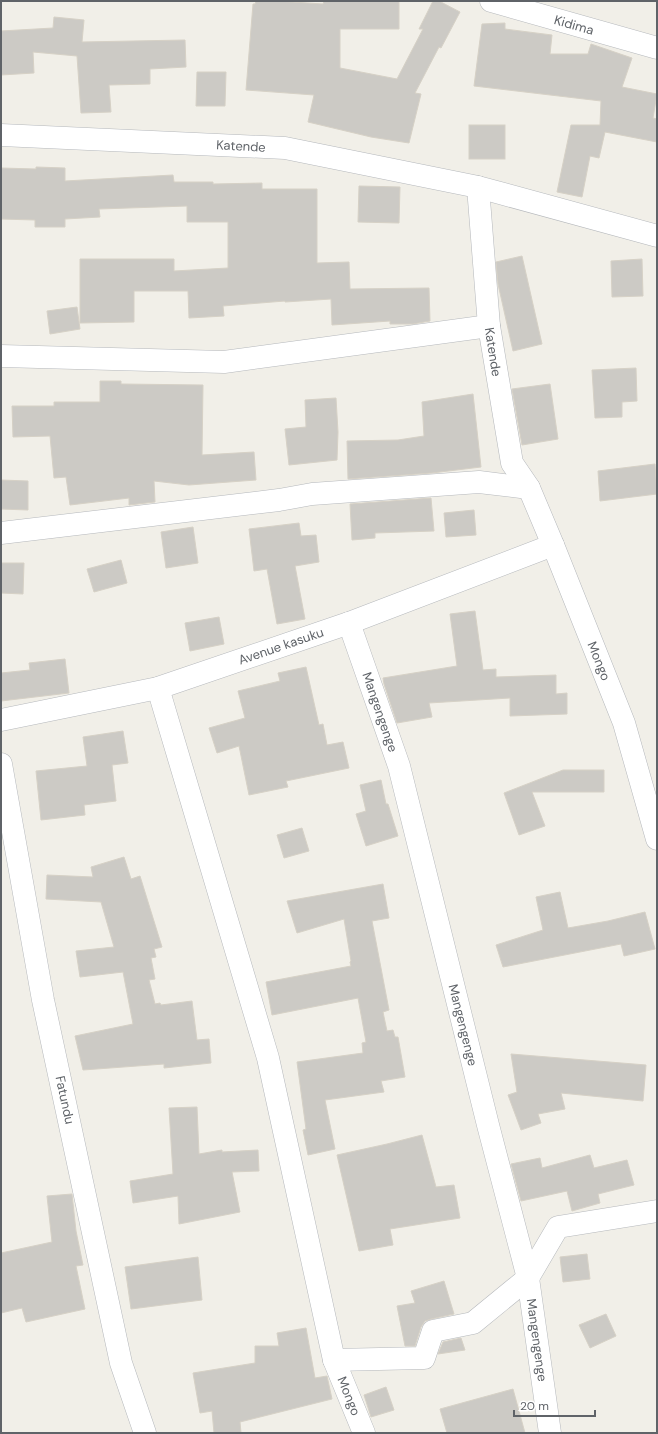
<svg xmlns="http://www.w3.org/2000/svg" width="658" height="1434" font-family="'DM Sans',sans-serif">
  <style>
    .building { fill: #cccac5; stroke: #d6d1c6 }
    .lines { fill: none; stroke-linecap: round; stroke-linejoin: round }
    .street-casing { stroke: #b5b8bc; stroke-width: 23 }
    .street { stroke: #fff; stroke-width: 22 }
    .labels { text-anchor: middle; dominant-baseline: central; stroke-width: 3; stroke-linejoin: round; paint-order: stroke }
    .street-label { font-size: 13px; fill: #5f6368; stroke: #fff }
  </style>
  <rect width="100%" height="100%" fill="#f1efe8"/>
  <g class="building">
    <path d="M 256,1 L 277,1 L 323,4 L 324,1 L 399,1 L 399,29 L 340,29 L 340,68 L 397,79 L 423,29 L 419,29 L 433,1 L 439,1 L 460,12 L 441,48 L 439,47 L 415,93 L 421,94 L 409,143 L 371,137 L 308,122 L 314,95 L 246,90 L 253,4 L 255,4 Z"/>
    <path d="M 54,17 L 84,20 L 82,42 L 185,40 L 186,67 L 150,69 L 150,84 L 109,85 L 111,112 L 81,113 L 77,56 L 33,52 L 34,73 L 1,75 L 1,31 L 53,28 Z"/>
    <path d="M 505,23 L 505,29 L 552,35 L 550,54 L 588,54 L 591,44 L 632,58 L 622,87 L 657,94 L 653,118 L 657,119 L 657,142 L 605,132 L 599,158 L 590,156 L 582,197 L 557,192 L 571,125 L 600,125 L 601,101 L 474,86 L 482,24 Z"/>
    <path d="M 197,72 L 226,72 L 225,106 L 196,106 Z"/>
    <rect x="469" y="125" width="36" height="34"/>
    <path d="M 36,167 L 65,168 L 65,181 L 173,175 L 174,182 L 213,182 L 213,184 L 262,183 L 262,189 L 317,189 L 317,263 L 349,262 L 350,289 L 429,288 L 430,321 L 413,324 L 390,324 L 390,321 L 332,325 L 331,299 L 285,302 L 285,301 L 223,306 L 224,316 L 189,318 L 188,291 L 134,291 L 134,322 L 80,323 L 80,259 L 174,259 L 174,271 L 228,268 L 228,222 L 187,222 L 187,206 L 99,209 L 100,217 L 65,219 L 65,227 L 35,227 L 35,220 L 1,219 L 1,168 L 36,169 Z"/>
    <path d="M 359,186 L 400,187 L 399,223 L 358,222 Z"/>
    <path d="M 522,256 L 542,344 L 513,351 L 498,284 L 496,262 Z"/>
    <path d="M 642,259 L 643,296 L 612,297 L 611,261 Z"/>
    <path d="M 77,307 L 80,329 L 50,334 L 47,311 Z"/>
    <path d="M 636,368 L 637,401 L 622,402 L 622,417 L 595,418 L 592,370 Z"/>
    <path d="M 100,381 L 121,381 L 121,384 L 203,385 L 202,455 L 254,452 L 256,480 L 189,485 L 154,481 L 155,502 L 129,505 L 129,498 L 70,505 L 66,477 L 54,478 L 50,436 L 13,437 L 12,406 L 54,406 L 54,402 L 100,402 Z"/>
    <path d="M 550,384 L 558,439 L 522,445 L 512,389 Z"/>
    <path d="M 473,394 L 481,467 L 432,473 L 348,479 L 347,441 L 398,440 L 424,436 L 422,402 Z"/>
    <path d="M 336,398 L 338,432 L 337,460 L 289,465 L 285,429 L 306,427 L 305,400 Z"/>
    <path d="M 655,464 L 657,494 L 600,501 L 598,471 Z"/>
    <path d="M 1,480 L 28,481 L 28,510 L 1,509 Z"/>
    <path d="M 431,498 L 434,531 L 375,533 L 375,538 L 352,540 L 350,504 Z"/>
    <path d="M 474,510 L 476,535 L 446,537 L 444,513 Z"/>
    <path d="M 299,523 L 301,536 L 316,535 L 319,562 L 295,566 L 305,619 L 277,624 L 267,569 L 254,571 L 249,529 Z"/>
    <path d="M 193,527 L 198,563 L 166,568 L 161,532 Z"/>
    <path d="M 121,560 L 127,583 L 94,592 L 87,569 Z"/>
    <path d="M 1,563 L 24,563 L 23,594 L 1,593 Z"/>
    <path d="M 475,611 L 483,670 L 496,669 L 496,677 L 556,675 L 556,694 L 567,693 L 567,714 L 510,716 L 510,698 L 429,703 L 432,717 L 397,723 L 384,684 L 383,678 L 457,666 L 450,614 Z"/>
    <path d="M 219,617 L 224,644 L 190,651 L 185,623 Z"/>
    <path d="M 65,659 L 69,693 L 1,701 L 1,673 L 30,670 L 29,663 Z"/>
    <path d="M 306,667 L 319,725 L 323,724 L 327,745 L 343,742 L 349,768 L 286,781 L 288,787 L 249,795 L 239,746 L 217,753 L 209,728 L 245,718 L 238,691 L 280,681 L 278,673 Z"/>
    <path d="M 123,731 L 128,763 L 112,765 L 116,801 L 84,805 L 85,815 L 41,820 L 36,771 L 87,766 L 83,737 Z"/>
    <path d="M 563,770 L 604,770 L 604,792 L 532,792 L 545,826 L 519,835 L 504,793 Z"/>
    <path d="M 381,780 L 386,804 L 388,804 L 398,836 L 366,846 L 356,814 L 366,811 L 360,785 Z"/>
    <path d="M 302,828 L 309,851 L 284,858 L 277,835 Z"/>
    <path d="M 124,857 L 131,879 L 140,876 L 162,947 L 154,949 L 156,957 L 151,958 L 155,979 L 149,980 L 155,1004 L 160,1003 L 161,1005 L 192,1001 L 197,1040 L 209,1039 L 211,1063 L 164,1068 L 164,1064 L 83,1070 L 75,1036 L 133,1024 L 123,972 L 80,977 L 76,951 L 114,947 L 101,902 L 46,899 L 47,875 L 93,877 L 91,867 Z"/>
    <path d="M 383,884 L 389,918 L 372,921 L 389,1010 L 383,1012 L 387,1031 L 393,1030 L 395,1037 L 398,1037 L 405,1077 L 381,1081 L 384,1092 L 325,1100 L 335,1149 L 308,1155 L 303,1130 L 306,1129 L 297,1062 L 363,1053 L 362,1043 L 366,1042 L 358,998 L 272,1015 L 266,982 L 351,966 L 350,962 L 351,961 L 344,919 L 297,933 L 287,901 Z"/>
    <path d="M 560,892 L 568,928 L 608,921 L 645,912 L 655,949 L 624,956 L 621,944 L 503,967 L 496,945 L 543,930 L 536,897 Z"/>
    <path d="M 511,1054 L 646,1065 L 643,1101 L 561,1093 L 565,1109 L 538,1114 L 541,1123 L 521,1130 L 508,1095 L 517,1092 Z"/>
    <path d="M 197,1107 L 199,1154 L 222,1150 L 222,1152 L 258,1150 L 259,1171 L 232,1172 L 240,1212 L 179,1224 L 178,1196 L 133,1203 L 130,1181 L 173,1174 L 169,1108 Z"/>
    <path d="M 422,1135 L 436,1187 L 454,1185 L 460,1218 L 390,1229 L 393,1245 L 359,1251 L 337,1155 L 387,1144 Z"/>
    <path d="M 590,1155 L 594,1168 L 627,1160 L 634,1185 L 598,1194 L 600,1203 L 572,1211 L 567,1191 L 521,1201 L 511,1164 L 540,1158 L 542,1168 Z"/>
    <path d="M 72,1194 L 76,1231 L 83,1265 L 76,1266 L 85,1309 L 26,1322 L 22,1308 L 1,1313 L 1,1253 L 52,1242 L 47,1196 Z"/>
    <path d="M 587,1254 L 590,1279 L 563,1282 L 560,1257 Z"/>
    <path d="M 198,1257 L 202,1300 L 131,1309 L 125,1267 Z"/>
    <path d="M 444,1281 L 454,1314 L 431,1319 L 425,1321 L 421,1327 L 415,1346 L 405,1346 L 397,1306 L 415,1303 L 411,1291 Z"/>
    <path d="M 606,1314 L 616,1336 L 590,1348 L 579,1325 Z"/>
    <path d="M 306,1328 L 315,1378 L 327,1376 L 332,1399 L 240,1422 L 241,1433 L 214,1433 L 212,1411 L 200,1413 L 193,1373 L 255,1363 L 255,1346 L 279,1346 L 277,1333 Z"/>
    <path d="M 461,1338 L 465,1350 L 438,1354 L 443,1342 Z"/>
    <path d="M 386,1387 L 394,1410 L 371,1417 L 364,1395 Z"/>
    <path d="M 513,1389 L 525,1433 L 447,1433 L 440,1409 Z"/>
  </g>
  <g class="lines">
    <g class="street-casing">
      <g id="street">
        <path d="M 491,1 L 657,48"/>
        <path d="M 1,135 L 285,148 L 478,187 L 657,236"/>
        <path d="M 478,187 L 489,326 L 512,463 L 529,488 L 553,545 L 624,723 L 657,839"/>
        <path d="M 1,356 L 224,362 L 489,326"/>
        <path d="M 1,533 L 279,500 L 312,494 L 479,482 L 529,488"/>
        <path d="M 349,623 L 399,766 L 488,1125 L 528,1278 L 550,1433"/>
        <path d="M 158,688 L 268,1058 L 334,1360 L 364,1433"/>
        <path d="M 1,720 L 158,688 L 349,623 L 553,545"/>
        <path d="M 1,764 L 43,1000 L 121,1363 L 145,1433"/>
        <path d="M 334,1360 L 424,1358 L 433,1331 L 473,1323 L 528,1278 L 558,1227 L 657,1211"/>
      </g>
    </g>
    <use href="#street" class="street"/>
  </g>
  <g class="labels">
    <g class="street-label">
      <text transform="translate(574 25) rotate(16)">Kidima</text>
      <text transform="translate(241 146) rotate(3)">Katende</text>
      <text transform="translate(493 352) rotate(81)">Katende</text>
      <text transform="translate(281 646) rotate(-19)">Avenue kasuku</text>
      <text transform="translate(599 661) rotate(68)">Mongo</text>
      <text transform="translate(380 712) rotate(71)">Mangengenge</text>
      <text transform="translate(463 1025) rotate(76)">Mangengenge</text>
      <text transform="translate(65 1100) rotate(78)">Fatundu</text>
      <text transform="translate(537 1340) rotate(82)">Mangengenge</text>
      <text transform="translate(349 1396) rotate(68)">Mongo</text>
    </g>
  </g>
  <rect width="658" height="1434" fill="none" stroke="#5f6368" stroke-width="4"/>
  <path d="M514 1410v6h81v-6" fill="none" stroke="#5f6368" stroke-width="2"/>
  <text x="520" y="1410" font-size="12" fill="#5f6368" stroke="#ffffff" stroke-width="3" paint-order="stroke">20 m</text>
</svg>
